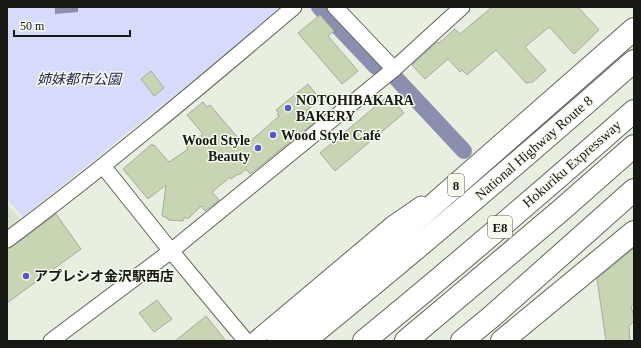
<svg xmlns="http://www.w3.org/2000/svg" width="641" height="348" font-family="'Times New Roman','Noto Sans JP',serif">
  <style>
    .built { fill: #dae3ce }
    .green { fill: #d6dbfc }
    .water { fill: #8a8fb0 }
    .lines { fill: none; stroke-linecap: round; stroke-linejoin: round }
    .canal { stroke: #8a8fb0; stroke-width: 16 }
    .building { fill: #c7d5b2; stroke: #a7ac9f }
    .street-casing { stroke: #606459; stroke-width: 17 }
    .highway-casing { stroke: #606459; stroke-width: 24 }
    .street { stroke: #fff; stroke-width: 15 }
    .highway { stroke: #fff; stroke-width: 22 }
    .poi-dot { fill: #5658cf; stroke: #f6fbee; stroke-width: 1.5 }
    .labels { text-anchor: middle; dominant-baseline: central; stroke-width: 3; stroke-linejoin: round; paint-order: stroke }
    .shield { fill: #f6fbee; stroke: #595c55; stroke-width: 1 }
    .shield-label { font-size: 13px; font-weight: bold; fill: #161814 }
    .park-label { font-size: 14px; font-style: italic; fill: #232651; stroke: #f6fbee }
    .poi-label { font-size: 14px; font-weight: bold; fill: #161814; stroke: #f6fbee; text-anchor: start }
    .street-label { font-size: 14px; fill: #161814; stroke: #f6fbee }
  </style>
  <rect width="100%" height="100%" fill="#e8eee0"/>
  <path class="built" d="M 7,204 L 21,220 L 7,231 Z"/>
  <path class="green" d="M 7,7 L 284,7 L 23,217 L 7,199 Z"/>
  <path class="water" d="M 55,7 L 78,7 L 78,12 L 55,14 Z"/>
  <g class="lines">
    <g class="canal">
      <path d="M 319,7 L 376,67"/>
      <path d="M 394,76 L 464,151"/>
    </g>
  </g>
  <g class="building">
    <path d="M 492,7 L 578,7 L 599,30 L 574,54 L 549,27 L 525,47 L 546,70 L 533,82 L 526,83 L 496,50 L 467,75 L 462,70 L 460,72 L 448,59 L 425,79 L 412,65 L 437,42 L 439,43 L 455,29 L 460,34 Z"/>
    <path d="M 320,15 L 334,31 L 328,36 L 358,71 L 342,84 L 298,33 Z"/>
    <path d="M 151,71 L 164,88 L 154,96 L 141,79 Z"/>
    <path d="M 308,84 L 320,99 L 306,111 L 315,122 L 250,174 L 246,169 L 239,175 L 238,174 L 231,179 L 230,177 L 212,192 L 219,200 L 205,211 L 201,206 L 189,218 L 184,218 L 183,221 L 168,220 L 168,218 L 162,216 L 166,185 L 148,199 L 123,169 L 152,144 L 153,146 L 154,145 L 169,162 L 188,149 L 186,147 L 203,134 L 187,115 L 203,102 L 207,107 L 210,105 L 245,146 L 279,116 L 277,114 L 279,113 L 276,110 Z"/>
    <path d="M 389,95 L 404,113 L 335,171 L 320,153 Z"/>
    <path d="M 56,214 L 81,249 L 7,303 L 7,249 L 12,247 Z"/>
    <path d="M 634,248 L 634,304 L 631,306 L 634,317 L 634,321 L 629,326 L 630,341 L 606,341 L 597,279 Z"/>
    <path d="M 157,300 L 172,319 L 154,332 L 139,313 Z"/>
    <path d="M 206,316 L 226,341 L 175,341 L 196,324 Z"/>
  </g>
  <g class="lines">
    <g class="street-casing">
      <g id="street">
        <path d="M 335,7 L 394,69"/>
        <path d="M 103,166 L 171,251 L 246,341"/>
        <path d="M 7,240 C 106,166 200,87 294,7"/>
        <path d="M 51,341 L 171,251 L 394,69 L 462,7"/>
        <path d="M 253,341 L 392,224 L 421,204"/>
      </g>
    </g>
    <g class="highway-casing">
      <g id="highway">
        <path d="M 278,341 L 634,29"/>
        <path d="M 304,341 C 416,250 526,156 634,61"/>
        <path d="M 364,341 C 456,266 545,189 634,111"/>
        <path d="M 406,341 L 559,212 L 634,146"/>
        <path d="M 462,341 L 490,318 L 634,190"/>
        <path d="M 502,341 L 634,232"/>
      </g>
    </g>
    <use href="#street" class="street"/>
    <use href="#highway" class="highway"/>
  </g>
  <g class="poi-dot">
    <circle cx="288" cy="108" r="4"/>
    <circle cx="273" cy="135" r="4"/>
    <circle cx="258" cy="148" r="4"/>
    <circle cx="26" cy="276" r="4"/>
  </g>
  <g class="labels">
    <g class="shield">
      <rect x="448" y="174" width="16" height="22" rx="3"/>
      <rect x="488" y="216" width="24" height="22" rx="3"/>
    </g>
    <g class="shield-label">
      <text x="456" y="185">8</text>
      <text x="500" y="227">E8</text>
    </g>
    <g class="park-label">
      <text x="79" y="79">姉妹都市公園</text>
    </g>
    <g class="poi-label">
      <text x="296" y="100">NOTOHIBAKARA<tspan x="296" dy="16">BAKERY</tspan></text>
      <text x="281" y="135">Wood Style Café</text>
      <text x="250" y="140" text-anchor="end">Wood Style<tspan x="250" dy="16">Beauty</tspan></text>
      <text x="34" y="276">アプレシオ金沢駅西店</text>
    </g>
    <g class="street-label">
      <text transform="translate(534 148) rotate(-41)">National Highway Route 8</text>
      <text transform="translate(572 164) rotate(-41)">Hokuriku Expressway</text>
    </g>
  </g>
  <rect width="641" height="348" fill="none" stroke="#161814" stroke-width="16"/>
  <path d="M14 30v6h116v-6" fill="none" stroke="#161814" stroke-width="2"/>
  <text x="20" y="30" font-size="12" fill="#161814" stroke="#f6fbee" stroke-width="3" paint-order="stroke">50 m</text>
</svg>
